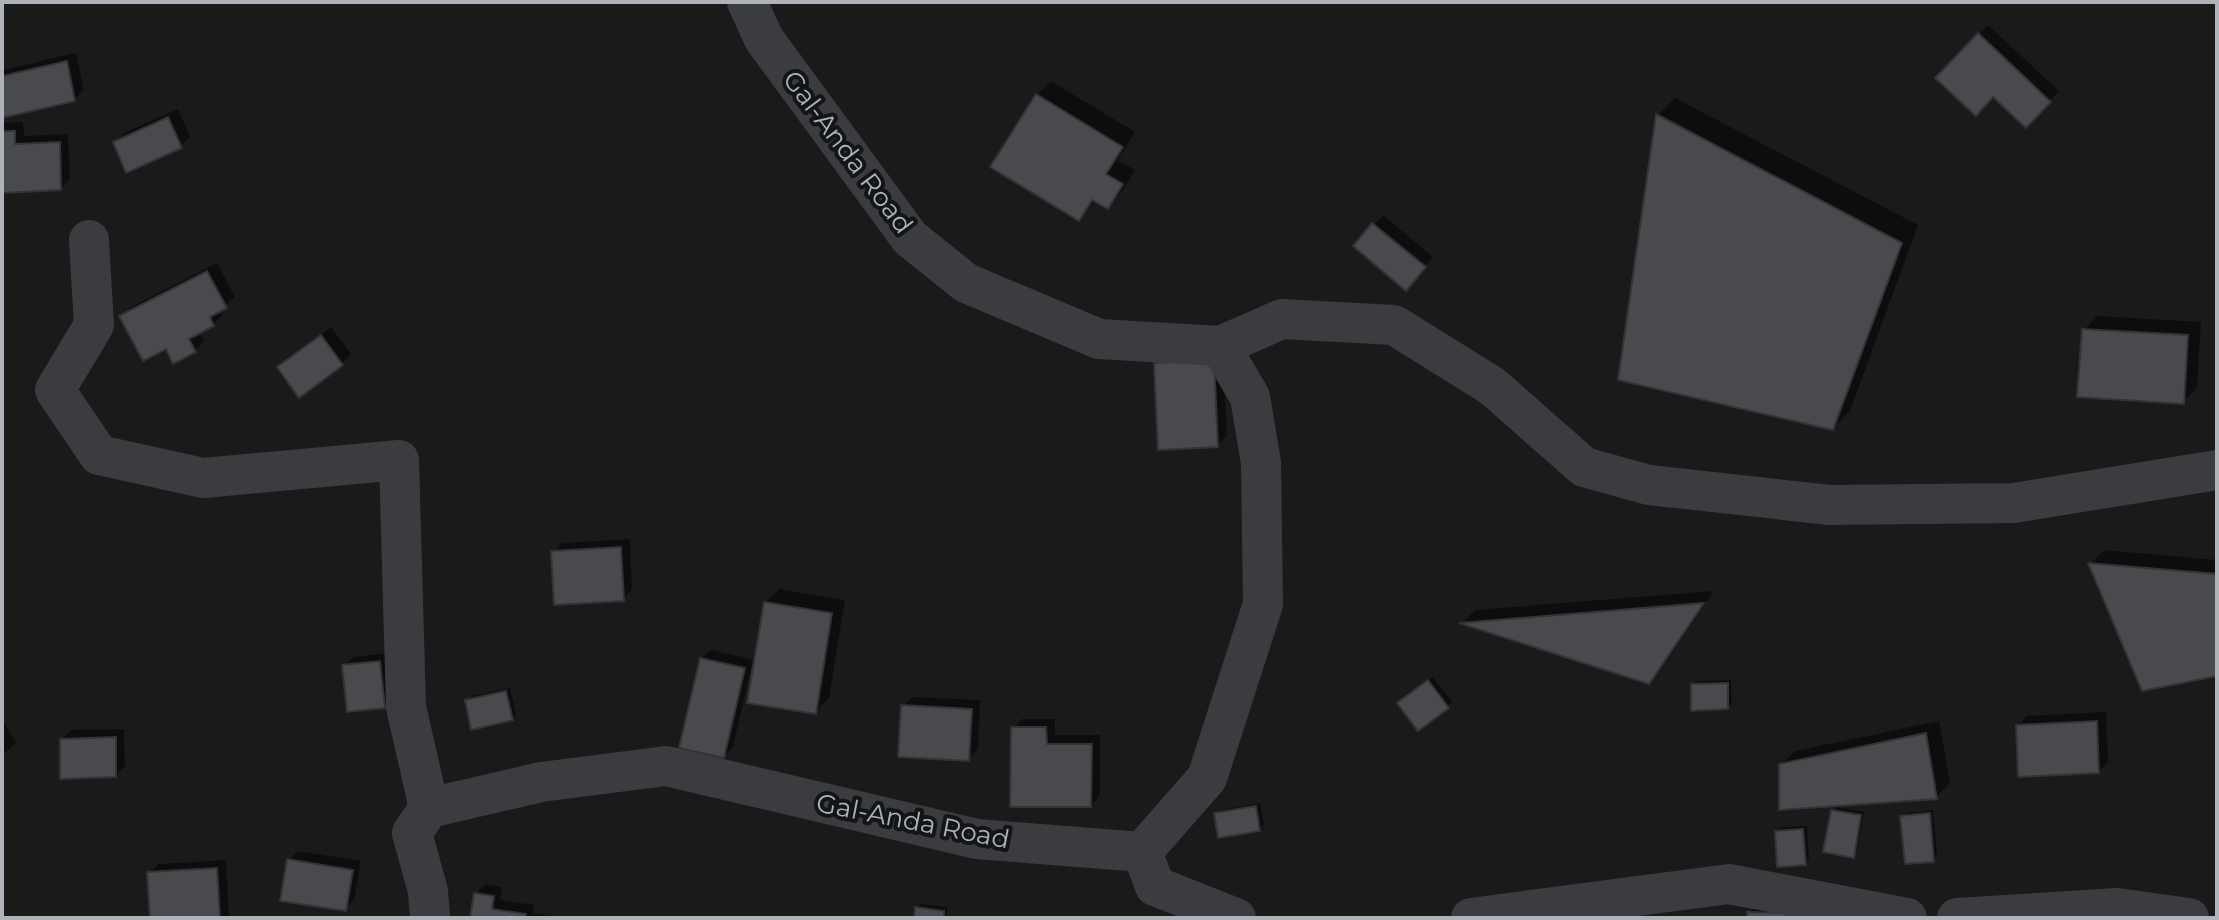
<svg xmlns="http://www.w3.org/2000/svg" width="2219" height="920" font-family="Montserrat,sans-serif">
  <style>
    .shadow { fill: #0007 }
    .building { fill: #494a4d; stroke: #343437; stroke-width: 2 }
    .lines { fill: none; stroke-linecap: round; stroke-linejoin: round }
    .minor { stroke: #3b3c40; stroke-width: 40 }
    .labels { text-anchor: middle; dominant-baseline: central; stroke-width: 8; stroke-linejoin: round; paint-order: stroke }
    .street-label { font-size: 26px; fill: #aeb2b9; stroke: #141516 }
  </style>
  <rect width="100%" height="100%" fill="#1a1a1b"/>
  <g class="shadow">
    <path d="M 1988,25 L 2059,91 L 2026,125 L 1994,95 L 1938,78 Z"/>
    <path d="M 76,53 L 84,90 L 74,100 L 2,116 L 2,70 Z"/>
    <path d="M 1051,81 L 1135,132 L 1118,160 L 1135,170 L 1121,193 L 1108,207 L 1096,199 L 1079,218 L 1037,95 Z"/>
    <path d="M 1675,98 L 1918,225 L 1850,411 L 1833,428 L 1658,115 Z"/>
    <path d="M 178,109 L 190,137 L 181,146 L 115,143 L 124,133 Z"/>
    <path d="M 23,122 L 24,136 L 68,134 L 70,179 L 61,188 L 2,191 L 2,123 Z"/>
    <path d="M 1383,215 L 1433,257 L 1415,279 L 1355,246 Z"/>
    <path d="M 217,263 L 235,297 L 220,310 L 222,315 L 213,325 L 199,332 L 204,341 L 195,351 L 122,316 L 131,307 Z"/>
    <path d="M 2097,316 L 2201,322 L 2197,388 L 2183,402 L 2084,330 Z"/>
    <path d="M 331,327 L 351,354 L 342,364 L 279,367 Z"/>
    <path d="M 1223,352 L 1227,436 L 1217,445 L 1156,364 L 1166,355 Z"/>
    <path d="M 630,539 L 632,590 L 623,599 L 553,552 L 562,543 Z"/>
    <path d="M 2104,550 L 2217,560 L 2217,674 L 2090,564 Z"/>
    <path d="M 779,589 L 845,600 L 829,698 L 815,712 L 753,660 L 733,747 L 724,756 L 701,659 L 711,650 L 756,660 L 765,603 Z"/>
    <path d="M 1714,591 L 1662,667 L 1648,681 L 1463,622 L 1475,610 Z"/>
    <path d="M 388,653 L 393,697 L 384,706 L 344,666 L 354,657 Z"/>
    <path d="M 1433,677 L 1452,702 L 1448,706 L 1404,699 Z"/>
    <path d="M 1731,680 L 1732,703 L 1728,707 L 1693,685 L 1697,681 Z"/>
    <path d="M 510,688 L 516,714 L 512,719 L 467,701 L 472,696 Z"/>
    <path d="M 912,697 L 980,700 L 978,749 L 968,759 L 903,706 Z"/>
    <path d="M 2106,712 L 2108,762 L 2099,771 L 2018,726 L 2027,716 Z"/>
    <path d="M 2,719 L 16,743 L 2,755 Z"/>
    <path d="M 1022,719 L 1055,719 L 1055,735 L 1100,735 L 1100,796 L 1091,805 L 1013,728 Z"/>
    <path d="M 1939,721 L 1950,783 L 1936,797 L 1781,765 L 1795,751 Z"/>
    <path d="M 124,729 L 125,766 L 116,775 L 62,739 L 71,730 Z"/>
    <path d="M 1260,803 L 1264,825 L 1259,830 L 1216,814 L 1221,810 Z"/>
    <path d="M 1837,807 L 1864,812 L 1857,851 L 1853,855 L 1833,811 Z"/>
    <path d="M 1933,810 L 1937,856 L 1933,860 L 1903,817 L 1907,813 Z"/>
    <path d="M 1807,826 L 1809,859 L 1805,863 L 1777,832 L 1781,827 Z"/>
    <path d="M 298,851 L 361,861 L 354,900 L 345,909 L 289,860 Z"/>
    <path d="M 226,860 L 229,918 L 152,918 L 149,873 L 159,864 Z"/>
    <path d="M 485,884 L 502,887 L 500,900 L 534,905 L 533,913 L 551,916 L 550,918 L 472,918 L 476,894 Z"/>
    <path d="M 921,904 L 948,907 L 946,918 L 916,918 L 917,908 Z"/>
    <path d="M 1753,909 L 1799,910 L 1799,918 L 1749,918 L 1749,913 Z"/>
  </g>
  <g class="building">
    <path d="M 1978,33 L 2051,102 L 2026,128 L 1993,97 L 1976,116 L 1935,78 Z"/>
    <path d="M 67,61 L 75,101 L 2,118 L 2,76 Z"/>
    <path d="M 1036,94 L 1123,147 L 1106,174 L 1123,184 L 1108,209 L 1092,200 L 1079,221 L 990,167 Z"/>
    <path d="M 1656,114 L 1902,243 L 1833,430 L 1618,380 Z"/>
    <path d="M 168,117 L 182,148 L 126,173 L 113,142 Z"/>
    <path d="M 2,131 L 15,131 L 15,144 L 60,142 L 61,190 L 2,193 Z"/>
    <path d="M 1372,223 L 1426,267 L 1406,291 L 1353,246 Z"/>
    <path d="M 207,271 L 227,308 L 210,317 L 214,326 L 189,339 L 196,352 L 173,364 L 166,349 L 143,361 L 119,316 Z"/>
    <path d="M 2082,329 L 2188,335 L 2184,404 L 2077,397 Z"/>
    <path d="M 321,335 L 343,365 L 299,398 L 277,367 Z"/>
    <path d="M 1214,360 L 1218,447 L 1158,450 L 1154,363 Z"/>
    <path d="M 621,547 L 624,601 L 554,605 L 551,551 Z"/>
    <path d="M 2088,563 L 2217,574 L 2217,676 L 2142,691 Z"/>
    <path d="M 764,602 L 832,613 L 816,714 L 747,703 Z"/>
    <path d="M 1704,603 L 1649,684 L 1459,623 Z"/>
    <path d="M 700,658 L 745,668 L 724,758 L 679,748 Z"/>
    <path d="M 380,661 L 385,708 L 347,712 L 342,665 Z"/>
    <path d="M 1428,680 L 1449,708 L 1418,731 L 1397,703 Z"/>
    <path d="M 1728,683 L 1728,709 L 1691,711 L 1691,684 Z"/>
    <path d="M 506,691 L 513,720 L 471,730 L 465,700 Z"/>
    <path d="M 901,705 L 972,709 L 969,761 L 898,757 Z"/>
    <path d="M 2097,721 L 2099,773 L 2018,777 L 2016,725 Z"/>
    <path d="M 1011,727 L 1046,727 L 1047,744 L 1092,744 L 1091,807 L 1010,807 Z"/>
    <path d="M 1926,733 L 1937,799 L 1779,810 L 1779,764 Z"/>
    <path d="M 116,737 L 116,777 L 60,779 L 60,739 Z"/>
    <path d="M 1256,806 L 1260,831 L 1218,838 L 1214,813 Z"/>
    <path d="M 1831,810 L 1861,815 L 1854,858 L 1823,852 Z"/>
    <path d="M 1930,813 L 1934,862 L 1905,864 L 1900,816 Z"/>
    <path d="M 1803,829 L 1806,865 L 1777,867 L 1775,831 Z"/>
    <path d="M 287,859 L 353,870 L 346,911 L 280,901 Z"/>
    <path d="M 217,868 L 220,918 L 150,918 L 147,872 Z"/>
    <path d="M 474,893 L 494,896 L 492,909 L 526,914 L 525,918 L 470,918 Z"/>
    <path d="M 915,907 L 944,911 L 944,918 L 914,918 Z"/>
    <path d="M 1747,912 L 1795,913 L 1795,918 L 1747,918 Z"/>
  </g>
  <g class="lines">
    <g class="minor">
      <path d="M 747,2 L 764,39 L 910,238 L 966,283 L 1099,339 L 1220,346 L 1250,397 L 1261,463 L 1263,604 L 1207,778 L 1142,852"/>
      <path d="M 89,240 L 94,325 L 55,390 L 99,455 L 203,478 L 399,460 L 406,707 L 429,808"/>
      <path d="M 1220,346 L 1282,319 L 1394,325 L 1492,386 L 1584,467 L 1649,485 L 1830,505 L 2014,503 L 2217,470"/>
      <path d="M 429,808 L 541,782 L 666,766 L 977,839 L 1142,852"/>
      <path d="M 429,808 L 412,833 L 428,891 L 430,918"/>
      <path d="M 1142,852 L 1155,886 L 1236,918"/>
      <path d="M 1471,918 L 1729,884 L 1907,918"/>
      <path d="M 1957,918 L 2117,908 L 2189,918"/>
    </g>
  </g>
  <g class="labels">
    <g class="street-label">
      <text transform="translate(848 152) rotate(53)">Gal-Anda Road</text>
      <text transform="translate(913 821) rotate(11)">Gal-Anda Road</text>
    </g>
  </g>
  <rect width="2219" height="920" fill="none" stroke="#aeb2b9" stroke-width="8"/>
</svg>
